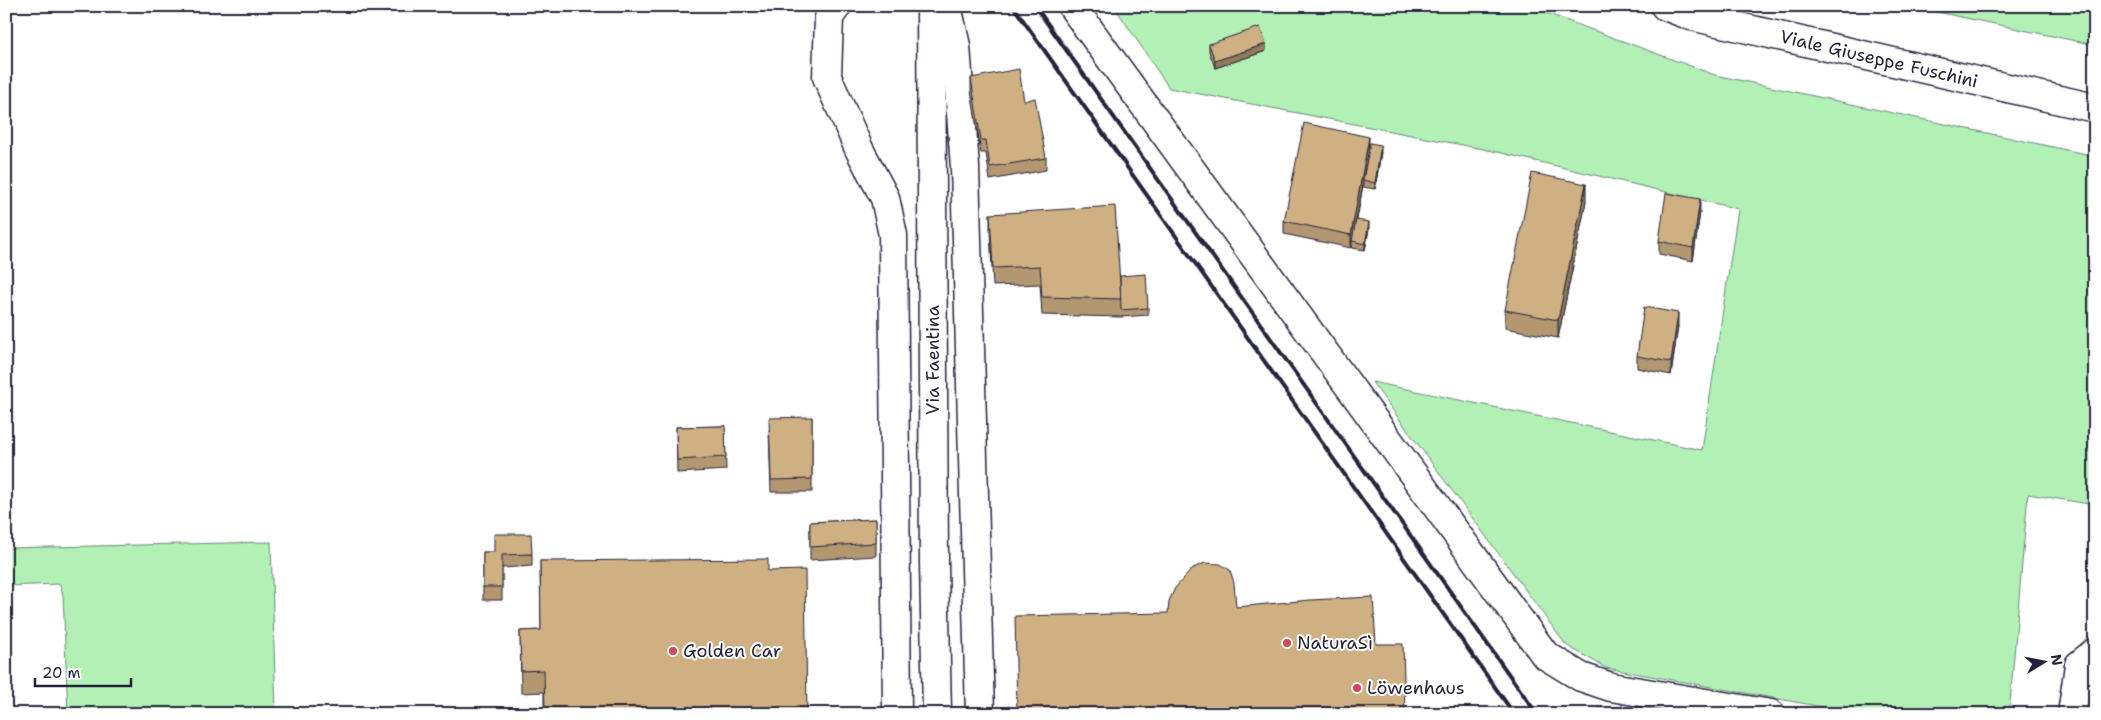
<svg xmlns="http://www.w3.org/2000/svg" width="2101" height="720" font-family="'Shantell Sans',sans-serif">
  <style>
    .green { fill: #b2f0b6; stroke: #6a8978 }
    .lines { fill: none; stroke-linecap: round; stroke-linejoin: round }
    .minor-casing { stroke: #22223b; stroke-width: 31 }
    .major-casing { stroke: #22223b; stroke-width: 31 }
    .minor { stroke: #fff; stroke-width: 28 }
    .major { stroke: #fff; stroke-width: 28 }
    .rail { stroke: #22223b; stroke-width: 4 }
    .wall { fill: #b29771; stroke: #22223b }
    .shaded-wall { fill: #917b5c; stroke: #22223b }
    .building { fill: #cfb083; stroke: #22223b }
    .poi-dot { fill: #d1495b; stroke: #fff; stroke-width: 2 }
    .labels { text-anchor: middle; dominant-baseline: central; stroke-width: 4; stroke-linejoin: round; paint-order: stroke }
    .street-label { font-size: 18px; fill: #22223b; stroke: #fff }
    .poi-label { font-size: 18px; fill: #22223b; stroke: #fff; text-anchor: start }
  </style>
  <rect width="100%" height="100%" fill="#fff"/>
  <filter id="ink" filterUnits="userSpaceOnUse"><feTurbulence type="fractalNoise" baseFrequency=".02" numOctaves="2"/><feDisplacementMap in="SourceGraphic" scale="10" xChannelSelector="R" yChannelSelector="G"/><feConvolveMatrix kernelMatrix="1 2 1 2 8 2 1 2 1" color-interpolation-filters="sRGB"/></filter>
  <g filter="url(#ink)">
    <g class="green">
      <path d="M 1114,6 L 1527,6 L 1715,75 L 2095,156 L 2095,505 L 2028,494 L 2009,714 L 1862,714 L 1606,668 L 1566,645 L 1372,382 L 1702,450 L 1738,209 L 1493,151 L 1169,88 Z"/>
      <path d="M 1908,6 L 2095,6 L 2095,45 Z"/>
      <path d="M 271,542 L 276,714 L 68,714 L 63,595 L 60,584 L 6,586 L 6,548 Z"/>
      <path d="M 1598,707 L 1641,714 L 1603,714 Z"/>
    </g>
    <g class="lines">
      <g class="minor-casing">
        <g id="minor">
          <path d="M 837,6 L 829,17 L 827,77 L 859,149 L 885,198 L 893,235 L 897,714"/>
          <path d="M 947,6 L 956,46 L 965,167 L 980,714"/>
          <path d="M 1072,6 L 1545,655 L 1581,677 L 1611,687 L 1771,714"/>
          <path d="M 2072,714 L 2079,665 L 2095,652"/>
        </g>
      </g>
      <g class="major-casing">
        <g id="major">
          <path d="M 931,6 L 934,563 L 937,714"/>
          <path d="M 1665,6 L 1691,16 L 2095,108"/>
        </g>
      </g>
      <use href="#minor" class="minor"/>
      <use href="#major" class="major"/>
      <g class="rail">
        <path d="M 1013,6 L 1514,714"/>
        <path d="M 1035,6 L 1537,714"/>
      </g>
    </g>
    <g class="wall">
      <path d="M 1209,44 L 1266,51 L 1215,68 L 1209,51 Z"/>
      <path d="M 971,78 L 1024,101 L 1046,158 L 1046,170 L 990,180 L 986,153 L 981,153 L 971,91 Z"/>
      <path d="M 1369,146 L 1381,152 L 1375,189 L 1363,187 L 1363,185 L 1357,220 L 1369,229 L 1365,250 L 1352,248 L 1352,245 L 1351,248 L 1284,234 L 1284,221 Z"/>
      <path d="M 1586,202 L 1558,338 L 1505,328 L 1505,310 Z"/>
      <path d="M 1700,212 L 1693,261 L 1659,254 L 1659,241 Z"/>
      <path d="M 990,214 L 1120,276 L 1148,308 L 1148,315 L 1121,317 L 1042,315 L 1040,284 L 993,286 L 990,232 Z"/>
      <path d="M 1678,326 L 1671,375 L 1637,368 L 1637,356 Z"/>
      <path d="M 812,417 L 812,492 L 771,492 L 769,431 Z"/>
      <path d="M 725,426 L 726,470 L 677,473 L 676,427 Z"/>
      <path d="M 876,519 L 876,556 L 810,560 L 810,522 Z"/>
      <path d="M 483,552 L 532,554 L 532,566 L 502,568 L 502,600 L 483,600 Z"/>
      <path d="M 540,561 L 768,571 L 807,714 L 544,714 L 544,692 L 521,693 L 520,631 L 541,630 Z"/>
    </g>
    <g class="shaded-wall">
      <path d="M 1266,44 L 1266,51 L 1215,68 L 1215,61 Z"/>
      <path d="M 1369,137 L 1369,150 L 1363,180 L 1363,185 L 1351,248 L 1351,235 Z"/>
      <path d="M 1381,145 L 1381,152 L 1375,189 L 1375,183 Z"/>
      <path d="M 1586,184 L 1586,202 L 1558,338 L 1558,320 Z"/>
      <path d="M 1700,199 L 1700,212 L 1693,261 L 1693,248 Z"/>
      <path d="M 1369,222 L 1369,229 L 1365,250 L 1365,244 Z"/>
      <path d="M 1678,313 L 1678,326 L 1671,375 L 1671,362 Z"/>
    </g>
    <g class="building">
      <path d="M 1260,27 L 1266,44 L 1215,61 L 1209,44 Z"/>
      <path d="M 1019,69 L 1024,101 L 1035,98 L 1046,158 L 990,167 L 986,140 L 981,140 L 971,78 Z"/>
      <path d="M 1304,123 L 1369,137 L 1351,235 L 1284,221 Z"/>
      <path d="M 1370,143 L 1381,145 L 1375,183 L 1363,180 Z"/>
      <path d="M 1532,173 L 1586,184 L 1558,320 L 1505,310 Z"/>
      <path d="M 1666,193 L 1700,199 L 1693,248 L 1659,241 Z"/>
      <path d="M 1115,206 L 1121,299 L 1042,297 L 1040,266 L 993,268 L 990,214 Z"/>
      <path d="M 1356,220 L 1369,222 L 1365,244 L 1352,241 Z"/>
      <path d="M 1146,274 L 1148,308 L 1121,310 L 1120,276 Z"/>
      <path d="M 1644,307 L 1678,313 L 1671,362 L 1637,356 Z"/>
      <path d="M 812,417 L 812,479 L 771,480 L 769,418 Z"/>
      <path d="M 725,426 L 726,457 L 677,460 L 676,427 Z"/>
      <path d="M 876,519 L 876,543 L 810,547 L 810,522 Z"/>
      <path d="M 494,534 L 531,534 L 532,554 L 502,555 L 502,587 L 483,587 L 483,552 L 494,552 Z"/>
      <path d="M 768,559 L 768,571 L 805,570 L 807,714 L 545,714 L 544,670 L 521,671 L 520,631 L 541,630 L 540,561 Z"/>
      <path d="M 1205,563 L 1220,564 L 1230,570 L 1234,583 L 1236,607 L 1310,600 L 1373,597 L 1376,644 L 1403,644 L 1405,714 L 1017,714 L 1015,616 L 1168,613 L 1169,601 L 1175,588 L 1193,568 Z"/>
    </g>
  </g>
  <g class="poi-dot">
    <circle cx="1287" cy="643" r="5"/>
    <circle cx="673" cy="651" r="5"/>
    <circle cx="1357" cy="688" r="5"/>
  </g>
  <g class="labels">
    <g class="street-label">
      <text transform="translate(1879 59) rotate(13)">Viale Giuseppe Fuschini</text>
      <text transform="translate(933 360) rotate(-90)">Via Faentina</text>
    </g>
    <g class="poi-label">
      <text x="1297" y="643">NaturaSì</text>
      <text x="683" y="651">Golden Car</text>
      <text x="1367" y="688">Löwenhaus</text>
    </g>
  </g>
  <rect width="2101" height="720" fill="none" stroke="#fff" stroke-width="25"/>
  <rect x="12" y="12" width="2076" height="695" fill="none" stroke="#22223b" stroke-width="2" filter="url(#ink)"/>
  <g transform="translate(2044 662) rotate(80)" stroke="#ffffff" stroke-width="4" paint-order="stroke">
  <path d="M0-4L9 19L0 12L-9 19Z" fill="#22223b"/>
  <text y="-8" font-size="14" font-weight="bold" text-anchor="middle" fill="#22223b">N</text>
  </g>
  <path d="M35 678v8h96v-8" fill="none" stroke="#22223b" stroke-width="2.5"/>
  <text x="42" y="678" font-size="15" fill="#22223b" stroke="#ffffff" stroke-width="4" paint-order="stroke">20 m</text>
</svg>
